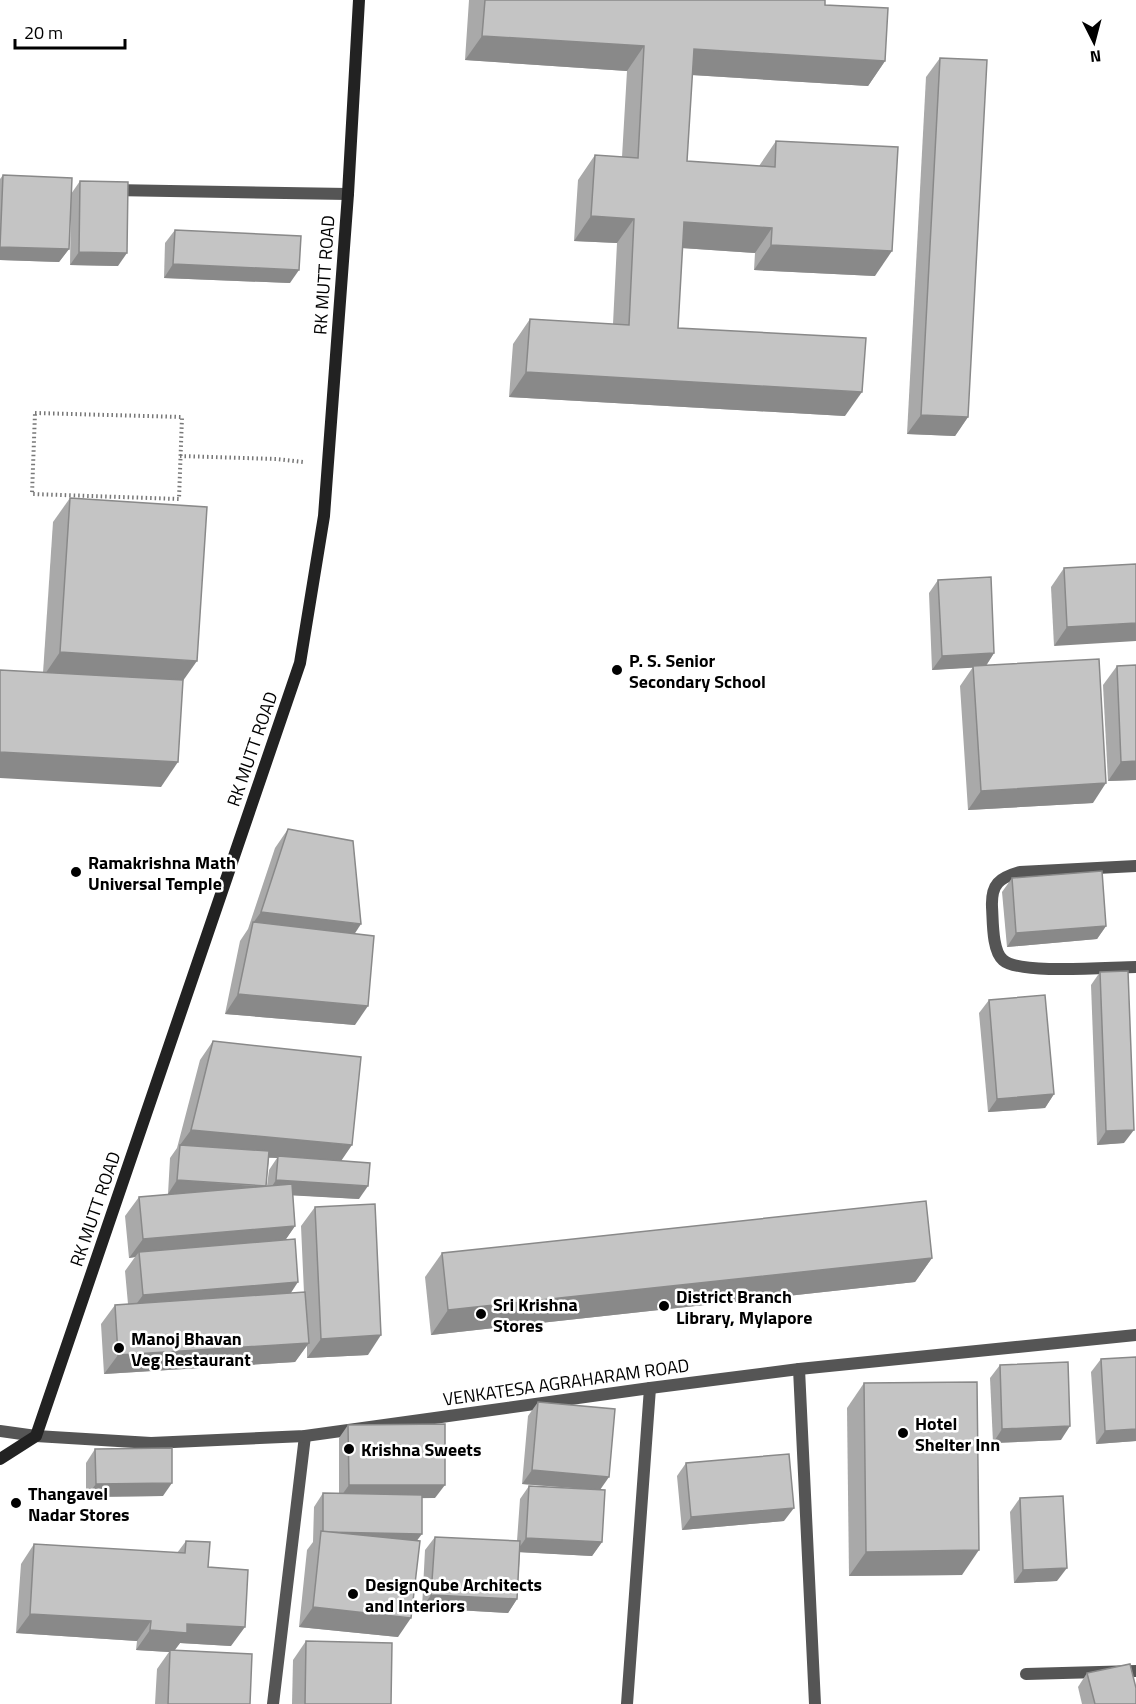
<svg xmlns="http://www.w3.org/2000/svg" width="1136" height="1704" font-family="'Titillium Web',sans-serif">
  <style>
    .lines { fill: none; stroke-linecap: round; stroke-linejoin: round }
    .path { stroke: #777; stroke-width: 4; stroke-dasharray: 1.5 3; stroke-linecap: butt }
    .service { stroke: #555; stroke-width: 12 }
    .minor { stroke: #555; stroke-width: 12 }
    .tertiary { stroke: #555; stroke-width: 12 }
    .secondary { stroke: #222; stroke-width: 12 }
    .wall { fill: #a9a9a9; fill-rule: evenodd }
    .shaded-wall { fill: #898989 }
    .building { fill: #c4c4c4; stroke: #898989; stroke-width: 1.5 }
    .poi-dot { fill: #000; stroke: #fff; stroke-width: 2 }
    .labels { text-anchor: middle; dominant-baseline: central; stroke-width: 5; stroke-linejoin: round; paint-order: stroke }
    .street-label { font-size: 18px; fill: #000; stroke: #fff }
    .poi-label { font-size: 18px; font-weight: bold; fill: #000; stroke: #fff; text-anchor: start }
  </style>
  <rect width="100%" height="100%" fill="#fff"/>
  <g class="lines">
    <g class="path">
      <path d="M 35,413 L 182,417 L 179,499 L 32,494 Z"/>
      <path d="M 180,456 L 276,459 L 303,462"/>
    </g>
    <path class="service" d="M 112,190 L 348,194"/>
    <g class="minor">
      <path d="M 1136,866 L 1020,872 C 999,878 991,884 992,907 C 993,921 992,951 1003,960 C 1019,975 1111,967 1136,967"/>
      <path d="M 799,1369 L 815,1704"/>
      <path d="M 1026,1674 L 1136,1671"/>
      <path d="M 273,1704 L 305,1436"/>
      <path d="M 627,1704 L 650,1388"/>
    </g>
    <path class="tertiary" d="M 0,1431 L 36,1436 L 151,1443 L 305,1436 L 650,1388 L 799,1369 L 1136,1335"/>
    <path class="secondary" d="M 0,1459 L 36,1436 L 300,663 L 324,516 L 348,194 L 359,0"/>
  </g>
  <g class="wall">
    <path d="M 469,0 L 825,0 L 825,5 L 885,61 L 868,86 L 692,75 L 687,161 L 759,166 L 776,141 L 875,276 L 754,270 L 755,253 L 682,248 L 678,328 L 845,416 L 509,397 L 513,344 L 530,319 L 613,324 L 617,243 L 574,241 L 578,180 L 595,155 L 622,157 L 627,71 L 465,60 Z"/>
    <path d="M 940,58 L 968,417 L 955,436 L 907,434 L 926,77 Z"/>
    <path d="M 3,175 L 71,194 L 80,181 L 118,266 L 70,265 L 71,198 L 69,249 L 59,262 L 0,260 L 0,179 Z"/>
    <path d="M 175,230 L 290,283 L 164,278 L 165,243 Z"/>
    <path d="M 70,498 L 183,681 L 161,787 L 43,673 L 53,522 Z"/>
    <path d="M 1136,564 L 1054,646 L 1051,587 L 1064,568 Z"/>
    <path d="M 938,580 L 994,653 L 986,666 L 1093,803 L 968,810 L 960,686 L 973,667 L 932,670 L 929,593 Z"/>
    <path d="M 1136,665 L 1136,780 L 1108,781 L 1103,685 L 1117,666 Z"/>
    <path d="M 288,829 L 355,933 L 355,1025 L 225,1014 L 240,941 L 248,929 L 275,848 Z"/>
    <path d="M 1012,878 L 1106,926 L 1097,939 L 1007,947 L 1002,892 Z"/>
    <path d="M 1100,972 L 1124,1143 L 1097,1145 L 1091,985 Z"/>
    <path d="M 989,1000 L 1054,1094 L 1045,1108 L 988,1112 L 979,1013 Z"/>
    <path d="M 213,1041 L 341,1161 L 359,1199 L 293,1195 L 295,1226 L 285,1240 L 291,1293 L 304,1293 L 301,1226 L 315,1207 L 368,1355 L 307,1358 L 307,1345 L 295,1362 L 104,1374 L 101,1324 L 115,1305 L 128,1304 L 125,1271 L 135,1257 L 129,1258 L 125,1216 L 139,1197 L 173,1194 L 168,1194 L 170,1158 L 177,1148 L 200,1060 ZM 269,1158 L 277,1158 L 269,1170 L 267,1186 L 266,1186 Z"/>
    <path d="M 442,1253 L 932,1258 L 915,1282 L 431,1335 L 425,1277 Z"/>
    <path d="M 1136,1357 L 1136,1441 L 1096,1444 L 1091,1372 L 1101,1359 Z"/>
    <path d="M 1000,1365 L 1061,1440 L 993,1443 L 990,1378 Z"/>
    <path d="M 864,1383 L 962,1575 L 849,1576 L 847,1408 Z"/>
    <path d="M 538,1402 L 600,1490 L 602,1542 L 592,1556 L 520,1552 L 517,1599 L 508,1613 L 422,1608 L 425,1550 L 435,1537 L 517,1541 L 520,1499 L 529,1486 L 587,1489 L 522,1484 L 528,1416 Z"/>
    <path d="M 348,1425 L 435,1498 L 422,1498 L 417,1541 L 398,1637 L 299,1627 L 307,1550 L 313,1542 L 314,1507 L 323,1493 L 339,1494 L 339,1438 Z"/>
    <path d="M 95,1449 L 163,1496 L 86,1497 L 86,1463 Z"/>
    <path d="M 686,1463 L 784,1521 L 682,1530 L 677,1476 Z"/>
    <path d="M 1020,1498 L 1057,1581 L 1014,1583 L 1010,1512 Z"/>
    <path d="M 186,1541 L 208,1567 L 231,1646 L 180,1643 L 175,1650 L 250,1704 L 155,1704 L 157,1669 L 169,1652 L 136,1650 L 137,1641 L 16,1633 L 21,1564 L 34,1544 L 177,1553 Z"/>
    <path d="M 306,1641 L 391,1704 L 292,1704 L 293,1660 Z"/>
    <path d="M 1087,1673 L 1136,1704 L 1082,1704 L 1078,1687 Z"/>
  </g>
  <g class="shaded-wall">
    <path d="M 482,36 L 644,46 L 627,71 L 465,60 Z"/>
    <path d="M 694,49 L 885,61 L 868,86 L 676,74 Z"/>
    <path d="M 591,216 L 634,219 L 617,243 L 574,241 Z"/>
    <path d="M 684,222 L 772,228 L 755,253 L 667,247 Z"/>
    <path d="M 771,245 L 892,251 L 875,276 L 754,270 Z"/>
    <path d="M 0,247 L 69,249 L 59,262 L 0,260 Z"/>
    <path d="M 79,252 L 127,253 L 118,266 L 70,265 Z"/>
    <path d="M 173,264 L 299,270 L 290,283 L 164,278 Z"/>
    <path d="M 526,372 L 862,392 L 845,416 L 509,397 Z"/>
    <path d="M 921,415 L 968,417 L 955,436 L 907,434 Z"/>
    <path d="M 1136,623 L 1136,641 L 1054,646 L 1067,627 Z"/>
    <path d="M 60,652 L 197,661 L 180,685 L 43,677 Z"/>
    <path d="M 994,653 L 985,667 L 932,670 L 942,656 Z"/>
    <path d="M 0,752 L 178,762 L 161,787 L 0,778 Z"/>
    <path d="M 1136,761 L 1136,780 L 1108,781 L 1121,762 Z"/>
    <path d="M 1106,783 L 1093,803 L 968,810 L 981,791 Z"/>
    <path d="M 261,912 L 361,924 L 348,944 L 253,923 Z"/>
    <path d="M 1106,926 L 1097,939 L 1007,947 L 1016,933 Z"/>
    <path d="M 238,994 L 368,1006 L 355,1025 L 225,1014 Z"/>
    <path d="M 1054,1094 L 1045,1108 L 988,1112 L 997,1099 Z"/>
    <path d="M 191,1130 L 352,1145 L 339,1164 L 278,1156 L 277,1158 L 179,1149 L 180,1145 Z"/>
    <path d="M 1134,1130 L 1124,1143 L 1097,1145 L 1106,1131 Z"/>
    <path d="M 177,1180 L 266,1187 L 257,1200 L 168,1194 Z"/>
    <path d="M 276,1180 L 368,1186 L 359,1199 L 267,1194 Z"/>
    <path d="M 295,1226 L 282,1245 L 139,1252 L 135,1257 L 129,1258 L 143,1239 Z"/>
    <path d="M 932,1258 L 915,1282 L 431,1335 L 448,1310 Z"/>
    <path d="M 298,1282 L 285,1302 L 129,1314 L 143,1295 Z"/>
    <path d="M 381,1335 L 368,1355 L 307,1358 L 321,1339 Z"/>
    <path d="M 309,1343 L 295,1362 L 104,1374 L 118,1355 Z"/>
    <path d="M 1070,1426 L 1061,1440 L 993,1443 L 1002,1429 Z"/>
    <path d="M 1136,1429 L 1136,1441 L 1096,1444 L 1105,1431 Z"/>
    <path d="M 532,1470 L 609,1477 L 600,1490 L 522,1484 Z"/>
    <path d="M 172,1483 L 163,1496 L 86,1497 L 96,1484 Z"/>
    <path d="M 349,1485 L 445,1485 L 435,1498 L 339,1499 Z"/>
    <path d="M 794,1508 L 784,1521 L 682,1530 L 691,1517 Z"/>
    <path d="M 323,1532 L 422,1534 L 412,1547 Z"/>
    <path d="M 526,1538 L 602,1542 L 592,1556 L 516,1552 Z"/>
    <path d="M 979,1550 L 962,1575 L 849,1576 L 866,1552 Z"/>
    <path d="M 1067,1568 L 1057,1581 L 1014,1583 L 1023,1570 Z"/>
    <path d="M 431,1595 L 517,1599 L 508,1613 L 422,1608 Z"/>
    <path d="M 313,1607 L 411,1618 L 398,1637 L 299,1627 Z"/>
    <path d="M 30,1614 L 151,1621 L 137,1641 L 16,1633 Z"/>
    <path d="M 187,1624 L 245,1627 L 231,1646 L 180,1643 L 173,1652 L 170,1650 L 169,1652 L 136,1650 L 150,1630 Z"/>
  </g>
  <g class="building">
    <path d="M 485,0 L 825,0 L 825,5 L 888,8 L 885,61 L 694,49 L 687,161 L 775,167 L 776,141 L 898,147 L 892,251 L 771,245 L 772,228 L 684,222 L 678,328 L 866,338 L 862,392 L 526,372 L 530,319 L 629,325 L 634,219 L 591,216 L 595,155 L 638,158 L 644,46 L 482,36 Z"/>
    <path d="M 940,58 L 987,60 L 968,417 L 921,415 Z"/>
    <path d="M 3,175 L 72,178 L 69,249 L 0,247 Z"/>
    <path d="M 80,181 L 128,182 L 127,253 L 79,252 Z"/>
    <path d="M 175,230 L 301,236 L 299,270 L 173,264 Z"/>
    <path d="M 70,498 L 207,507 L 197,661 L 60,652 Z"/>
    <path d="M 1136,564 L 1136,623 L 1067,627 L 1064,568 Z"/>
    <path d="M 991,577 L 994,653 L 942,656 L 938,580 Z"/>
    <path d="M 1099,659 L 1106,783 L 981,791 L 973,666 Z"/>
    <path d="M 1136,665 L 1136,761 L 1121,762 L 1117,666 Z"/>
    <path d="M 0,670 L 183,680 L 178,762 L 0,752 Z"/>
    <path d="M 288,829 L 353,841 L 361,924 L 261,912 Z"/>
    <path d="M 1102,871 L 1106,926 L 1016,933 L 1012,878 Z"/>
    <path d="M 253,922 L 374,936 L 368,1006 L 238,994 Z"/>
    <path d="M 1128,971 L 1134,1130 L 1106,1131 L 1100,972 Z"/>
    <path d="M 1045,995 L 1054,1094 L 997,1099 L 989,1000 Z"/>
    <path d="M 213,1041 L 361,1057 L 352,1145 L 191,1130 Z"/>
    <path d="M 180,1145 L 269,1151 L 266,1186 L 177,1180 Z"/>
    <path d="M 278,1156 L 370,1163 L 368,1186 L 276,1180 Z"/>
    <path d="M 292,1184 L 295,1226 L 143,1239 L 139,1197 Z"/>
    <path d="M 926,1201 L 932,1258 L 448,1310 L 442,1253 Z"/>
    <path d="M 375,1204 L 381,1335 L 321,1339 L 315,1207 Z"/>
    <path d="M 295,1239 L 298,1282 L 143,1295 L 139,1252 Z"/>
    <path d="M 305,1292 L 309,1343 L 118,1355 L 115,1305 Z"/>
    <path d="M 1136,1357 L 1136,1429 L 1105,1431 L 1101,1359 Z"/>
    <path d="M 1068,1362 L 1070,1426 L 1002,1429 L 1000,1365 Z"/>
    <path d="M 977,1382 L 979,1550 L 866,1552 L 864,1383 Z"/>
    <path d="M 538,1402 L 615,1409 L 609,1477 L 532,1470 Z"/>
    <path d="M 445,1424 L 445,1485 L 349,1485 L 348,1425 Z"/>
    <path d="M 172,1448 L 172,1483 L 96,1484 L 95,1449 Z"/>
    <path d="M 789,1454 L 794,1508 L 691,1517 L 686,1463 Z"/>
    <path d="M 529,1486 L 605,1490 L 602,1542 L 526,1538 Z"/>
    <path d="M 323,1493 L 422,1495 L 422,1534 L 323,1532 Z"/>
    <path d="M 1063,1496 L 1067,1568 L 1023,1570 L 1020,1498 Z"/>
    <path d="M 321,1531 L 420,1541 L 411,1618 L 313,1607 Z"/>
    <path d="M 435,1537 L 520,1541 L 517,1599 L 431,1595 Z"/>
    <path d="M 186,1541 L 210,1542 L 208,1567 L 248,1570 L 245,1627 L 187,1624 L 187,1633 L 150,1630 L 151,1621 L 30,1614 L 34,1544 L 185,1553 Z"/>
    <path d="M 306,1641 L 392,1643 L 391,1704 L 305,1704 Z"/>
    <path d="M 170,1650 L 252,1654 L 250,1704 L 168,1704 Z"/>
    <path d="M 1130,1664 L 1136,1688 L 1136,1704 L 1095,1704 L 1087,1673 Z"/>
  </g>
  <g class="poi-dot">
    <circle cx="617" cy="670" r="6"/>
    <circle cx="76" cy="872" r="6"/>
    <circle cx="664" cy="1306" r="6"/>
    <circle cx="481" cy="1314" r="6"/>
    <circle cx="119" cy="1348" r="6"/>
    <circle cx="903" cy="1433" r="6"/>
    <circle cx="349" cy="1449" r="6"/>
    <circle cx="16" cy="1503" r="6"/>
    <circle cx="353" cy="1594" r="6"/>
  </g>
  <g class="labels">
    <g class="street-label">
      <text transform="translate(324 275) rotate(-86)">RK MUTT ROAD</text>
      <text transform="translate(252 749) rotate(-71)">RK MUTT ROAD</text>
      <text transform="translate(95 1209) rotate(-71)">RK MUTT ROAD</text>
      <text transform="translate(566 1382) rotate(-8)">VENKATESA AGRAHARAM ROAD</text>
    </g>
    <g class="poi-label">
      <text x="629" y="660">P. S. Senior<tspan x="629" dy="21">Secondary School</tspan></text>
      <text x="88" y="862">Ramakrishna Math<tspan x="88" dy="21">Universal Temple</tspan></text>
      <text x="676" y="1296">District Branch<tspan x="676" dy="21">Library, Mylapore</tspan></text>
      <text x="493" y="1304">Sri Krishna<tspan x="493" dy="21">Stores</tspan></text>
      <text x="131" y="1338">Manoj Bhavan<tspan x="131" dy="21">Veg Restaurant</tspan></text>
      <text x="915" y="1423">Hotel<tspan x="915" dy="21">Shelter Inn</tspan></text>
      <text x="361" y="1449">Krishna Sweets</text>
      <text x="28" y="1493">Thangavel<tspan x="28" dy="21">Nadar Stores</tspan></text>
      <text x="365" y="1584">DesignQube Architects<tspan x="365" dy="21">and Interiors</tspan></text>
    </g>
  </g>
  <g transform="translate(1094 42) rotate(174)" stroke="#ffffff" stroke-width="4.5" paint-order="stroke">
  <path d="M0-4.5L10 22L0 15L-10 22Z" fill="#000000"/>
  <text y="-9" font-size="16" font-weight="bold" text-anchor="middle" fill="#000000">N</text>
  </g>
  <path d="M15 39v9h110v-9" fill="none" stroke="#000000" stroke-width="3"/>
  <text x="24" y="39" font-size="18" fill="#000000" stroke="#ffffff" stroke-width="4.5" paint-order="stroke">20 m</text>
</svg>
